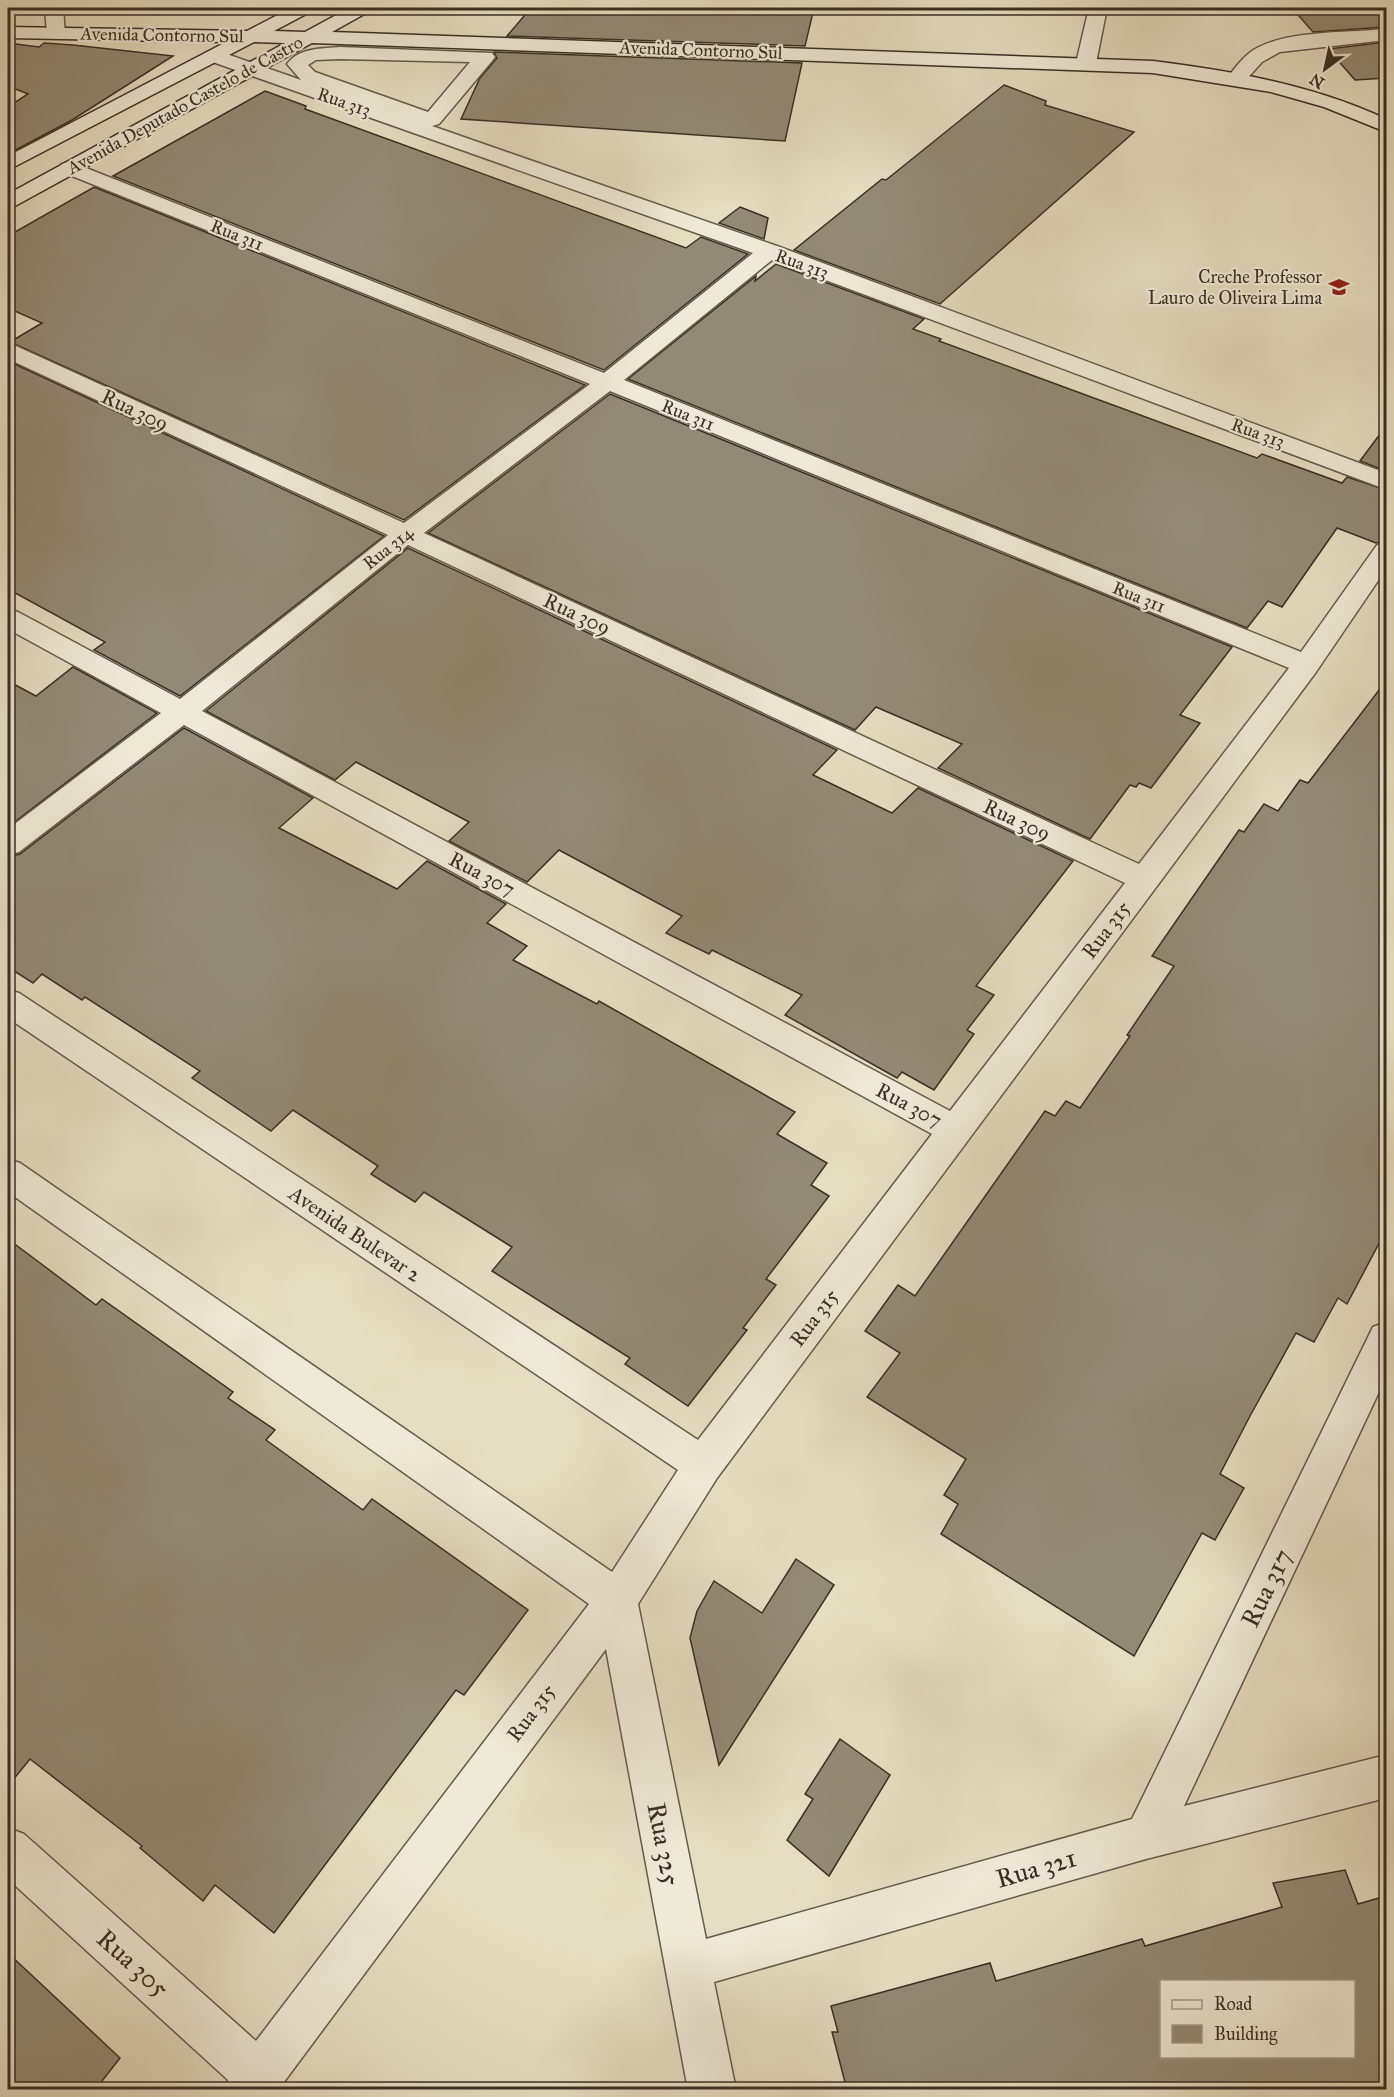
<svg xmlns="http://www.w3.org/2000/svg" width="1394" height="2097" font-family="'IM FELL Great Primer',serif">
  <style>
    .building { fill: #938a76; stroke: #392f24; stroke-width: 1.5; fill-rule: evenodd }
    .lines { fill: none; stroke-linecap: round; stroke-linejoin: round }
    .street-casing { stroke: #645b4c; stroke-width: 3 }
    .secondary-casing { stroke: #392f24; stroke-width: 3 }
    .street { fill: #efead7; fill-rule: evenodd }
    .secondary { fill: #efead7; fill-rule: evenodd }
    .labels { text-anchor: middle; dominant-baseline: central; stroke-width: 4.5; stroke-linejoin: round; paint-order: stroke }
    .far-street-label { font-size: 18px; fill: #392f24; stroke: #efead7 }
    .far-poi-label { font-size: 18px; fill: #392f24; stroke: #efead7; text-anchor: end }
    .street-label { font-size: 21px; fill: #392f24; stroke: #efead7 }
    .near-street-label { font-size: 26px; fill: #392f24; stroke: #efead7 }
  </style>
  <rect width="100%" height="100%" fill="#e6dec2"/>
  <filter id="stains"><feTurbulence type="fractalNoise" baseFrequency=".00333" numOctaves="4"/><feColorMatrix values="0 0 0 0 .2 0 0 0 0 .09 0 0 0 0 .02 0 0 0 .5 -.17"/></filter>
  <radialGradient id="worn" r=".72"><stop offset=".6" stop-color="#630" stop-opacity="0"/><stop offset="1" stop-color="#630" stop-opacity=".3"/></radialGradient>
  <g class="building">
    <path d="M 574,8 L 814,8 L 805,46 L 507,36 L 530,9 L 569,14 Z"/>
    <path d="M 1292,8 L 1386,8 L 1386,27 L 1313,32 Z"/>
    <path d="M 1386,42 L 1386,78 L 1355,80 L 1328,49 Z"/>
    <path d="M 8,43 L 39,47 L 44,43 L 73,45 L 173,56 L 72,120 L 8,154 L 8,107 L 28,94 L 8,86 Z"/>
    <path d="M 494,52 L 802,63 L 785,141 L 461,119 L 480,78 L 497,58 Z"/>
    <path d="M 1004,85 L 1046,101 L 1045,105 L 1134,132 L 940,304 L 794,250 L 882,179 L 886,180 Z"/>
    <path d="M 265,91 L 306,106 L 305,109 L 686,248 L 701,237 L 748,254 L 604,370 L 113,176 Z"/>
    <path d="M 94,187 L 585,385 L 404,520 L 10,342 L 42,323 L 8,308 L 8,236 Z"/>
    <path d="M 740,207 L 768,218 L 764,239 L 719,223 Z"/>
    <path d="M 776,264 L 924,319 L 913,329 L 941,339 L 939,341 L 1257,458 L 1262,454 L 1342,483 L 1347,477 L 1386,490 L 1386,541 L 1376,543 L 1337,528 L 1282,607 L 1268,601 L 1247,628 L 628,379 L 756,276 L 755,281 Z"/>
    <path d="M 8,361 L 384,536 L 180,696 L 94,650 L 105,642 L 8,589 Z"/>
    <path d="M 610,394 L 1232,647 L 1180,715 L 1200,723 L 1151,788 L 1139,783 L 1136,787 L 1130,785 L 1090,839 L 938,768 L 962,744 L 876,707 L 855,730 L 428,533 Z"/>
    <path d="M 1386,426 L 1386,471 L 1360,461 Z"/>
    <path d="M 408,548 L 837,750 L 813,775 L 892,813 L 918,788 L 1073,861 L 976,986 L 994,995 L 967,1030 L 974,1034 L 934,1090 L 902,1072 L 897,1078 L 785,1015 L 802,995 L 712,950 L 709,954 L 666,933 L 682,916 L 559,850 L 527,882 L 449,841 L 469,822 L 356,762 L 335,780 L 206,711 Z"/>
    <path d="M 73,667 L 157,713 L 8,827 L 8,681 L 36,696 Z"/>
    <path d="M 1386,681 L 1386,1230 L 1347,1304 L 1338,1298 L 1314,1342 L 1296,1333 L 1250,1416 L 1220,1474 L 1244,1488 L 1215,1540 L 1202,1533 L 1134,1656 L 941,1534 L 958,1504 L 944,1495 L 966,1459 L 867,1397 L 900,1353 L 865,1331 L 898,1285 L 915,1296 L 1045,1111 L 1055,1116 L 1066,1101 L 1080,1108 L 1130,1036 L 1127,1035 L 1174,966 L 1152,956 L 1239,830 L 1244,832 L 1264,804 L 1278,811 L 1300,780 L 1308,783 Z"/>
    <path d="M 184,728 L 313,798 L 279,828 L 397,889 L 427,861 L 506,904 L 487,923 L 527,946 L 513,960 L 597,1004 L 599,1001 L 795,1112 L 777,1134 L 827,1163 L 811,1185 L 829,1196 L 766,1279 L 776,1285 L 743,1328 L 747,1330 L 688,1406 L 625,1364 L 630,1358 L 492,1271 L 512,1247 L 424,1192 L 415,1202 L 371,1174 L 378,1166 L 293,1110 L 271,1131 L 192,1078 L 200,1071 L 85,997 L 82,1000 L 42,974 L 33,983 L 8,967 L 8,857 L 20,854 Z"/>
    <path d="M 8,1239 L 96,1305 L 102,1299 L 233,1392 L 228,1398 L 275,1430 L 266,1440 L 363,1510 L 372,1499 L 528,1610 L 464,1695 L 456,1690 L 274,1933 L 215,1885 L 203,1901 L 140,1848 L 142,1846 L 30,1759 L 8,1786 Z"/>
    <path d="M 796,1559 L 834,1585 L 719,1765 L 690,1638 L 697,1611 L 714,1581 L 762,1613 Z"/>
    <path d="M 840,1739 L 890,1775 L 829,1876 L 787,1840 L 813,1799 L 805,1794 Z"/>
    <path d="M 1345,1870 L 1358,1904 L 1386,1896 L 1386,2090 L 847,2090 L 832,2032 L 838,2032 L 831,2006 L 990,1963 L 996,1981 L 1142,1939 L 1145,1946 L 1282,1907 L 1273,1883 ZM 1161,1982 L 1353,1982 L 1353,2056 L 1161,2056 Z"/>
    <path d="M 8,1953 L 120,2058 L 95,2090 L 8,2090 Z"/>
  </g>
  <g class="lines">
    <g class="street-casing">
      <g id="street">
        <path d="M 45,8 L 63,8 L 65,34 L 63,38 L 49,38 L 47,34 Z"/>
        <path d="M 1089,8 L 1107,8 L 1096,63 L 1093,67 L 1079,67 L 1076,63 Z"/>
        <path d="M 1386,29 L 1386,40 L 1280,52 L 1262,62 L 1244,82 L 1230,82 L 1227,78 C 1235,68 1245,54 1257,48 C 1291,30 1348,33 1386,29 Z"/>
        <path d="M 340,47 L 492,53 L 495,57 L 492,61 L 439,124 L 432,126 L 777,246 L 1386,473 L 1386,488 L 1377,486 L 772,260 L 624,380 L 1301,652 L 1377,545 L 1386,543 L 1386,569 L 1316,672 L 717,1478 L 638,1604 L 706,1939 L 1132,1819 L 1373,1327 L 1386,1322 L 1386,1377 L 1184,1806 L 1386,1755 L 1386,1798 L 1146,1859 L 714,1982 L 736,2090 L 688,2090 L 606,1649 L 278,2090 L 224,2090 L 228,2080 L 8,1879 L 8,1828 L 24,1834 L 256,2041 L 589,1604 L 8,1192 L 8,1159 L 20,1163 L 612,1572 L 678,1470 L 8,1018 L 8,990 L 19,993 L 698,1440 L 932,1134 L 184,725 L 19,852 L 8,855 L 8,829 L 161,713 L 8,629 L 8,609 L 18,612 L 180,699 L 388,535 L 8,359 L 8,344 L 16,346 L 404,523 L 590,384 L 62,172 L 59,168 L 62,164 L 69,162 L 76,164 L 604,373 L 753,253 L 207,60 L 204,56 L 207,52 L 221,52 L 301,80 L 287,64 C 300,47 321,49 340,47 ZM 340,59 L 470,62 L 428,112 L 315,72 L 308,65 L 316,60 ZM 610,391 L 1289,668 L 1139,864 L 424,533 ZM 408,545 L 1125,883 L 950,1111 L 202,711 Z"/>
      </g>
    </g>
    <g class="secondary-casing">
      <path id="secondary" d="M 291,8 L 313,8 L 310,12 L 274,31 L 305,32 L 349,8 L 371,8 L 368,12 L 332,32 L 1153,61 C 1233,71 1313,85 1386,119 L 1386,132 L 1324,107 L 1271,92 L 1153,73 L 312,43 L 15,206 L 8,208 L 8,194 L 285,43 L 254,42 L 8,170 L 8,156 L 226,42 L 8,38 L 8,27 L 247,31 Z"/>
    </g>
    <use href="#street" class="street"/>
    <use href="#secondary" class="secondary"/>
  </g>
  <defs>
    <g id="school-bare" transform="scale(1.62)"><path d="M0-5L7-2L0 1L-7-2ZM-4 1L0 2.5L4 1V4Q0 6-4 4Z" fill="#8f2418" stroke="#efead7" stroke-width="2.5" paint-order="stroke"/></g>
  </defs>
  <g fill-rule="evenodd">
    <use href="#school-bare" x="1339" y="287"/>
  </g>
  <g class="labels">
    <g class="far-street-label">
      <text transform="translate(162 35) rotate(1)">Avenida Contorno Sul</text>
      <text transform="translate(701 50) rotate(2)">Avenida Contorno Sul</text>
      <text transform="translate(344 102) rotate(19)">Rua 313</text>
      <text transform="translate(185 105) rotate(-29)">Avenida Deputado Castelo de Castro</text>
      <text transform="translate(237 235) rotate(22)">Rua 311</text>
      <text transform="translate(802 264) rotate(20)">Rua 313</text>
      <text transform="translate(688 415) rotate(22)">Rua 311</text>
      <text transform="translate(1258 433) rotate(20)">Rua 313</text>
      <text transform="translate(388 548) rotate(-38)">Rua 314</text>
      <text transform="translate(1139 597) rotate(22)">Rua 311</text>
    </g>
    <g class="far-poi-label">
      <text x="1322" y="277">Creche Professor<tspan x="1322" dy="21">Lauro de Oliveira Lima</tspan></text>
    </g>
    <g class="street-label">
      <text transform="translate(135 410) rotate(25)">Rua 309</text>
      <text transform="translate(577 614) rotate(25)">Rua 309</text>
      <text transform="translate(1017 820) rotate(25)">Rua 309</text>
      <text transform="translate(482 874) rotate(28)">Rua 307</text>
      <text transform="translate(1106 930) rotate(-53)">Rua 315</text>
      <text transform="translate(909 1105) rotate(28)">Rua 307</text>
      <text transform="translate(355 1234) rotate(34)">Avenida Bulevar 2</text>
      <text transform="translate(814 1318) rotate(-53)">Rua 315</text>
      <text transform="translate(531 1713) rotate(-53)">Rua 315</text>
    </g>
    <g class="near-street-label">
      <text transform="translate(1266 1588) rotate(-64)">Rua 317</text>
      <text transform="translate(664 1844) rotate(79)">Rua 325</text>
      <text transform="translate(1036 1868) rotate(-16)">Rua 321</text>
      <text transform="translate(133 1963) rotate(42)">Rua 305</text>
    </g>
  </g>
  <rect width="1394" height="2097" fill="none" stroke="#e6dec2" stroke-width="30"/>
  <rect x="9" y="9" width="1376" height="2079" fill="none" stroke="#392f24" stroke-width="3"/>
  <rect x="15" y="15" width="1364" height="2067" fill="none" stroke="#392f24" stroke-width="1.5"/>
  <rect x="1160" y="1980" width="195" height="78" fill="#efead7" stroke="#a69f8f" stroke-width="1.5"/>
  <rect x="1172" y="2000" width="30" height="9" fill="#efead7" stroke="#a69f8f" stroke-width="1.5"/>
  <text x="1214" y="2010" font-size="18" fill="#392f24">Road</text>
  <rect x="1172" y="2025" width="30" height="18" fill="#938a76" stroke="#a69f8f" stroke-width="1.5"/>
  <text x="1214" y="2040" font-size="18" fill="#392f24">Building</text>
  <g transform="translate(1325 69) rotate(213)" stroke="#efead7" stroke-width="4.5" paint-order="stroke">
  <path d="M0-4.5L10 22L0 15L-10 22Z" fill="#392f24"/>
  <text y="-9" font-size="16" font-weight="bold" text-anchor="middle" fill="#392f24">N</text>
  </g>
  <rect width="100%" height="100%" filter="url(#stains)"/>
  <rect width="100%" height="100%" fill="url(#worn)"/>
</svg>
